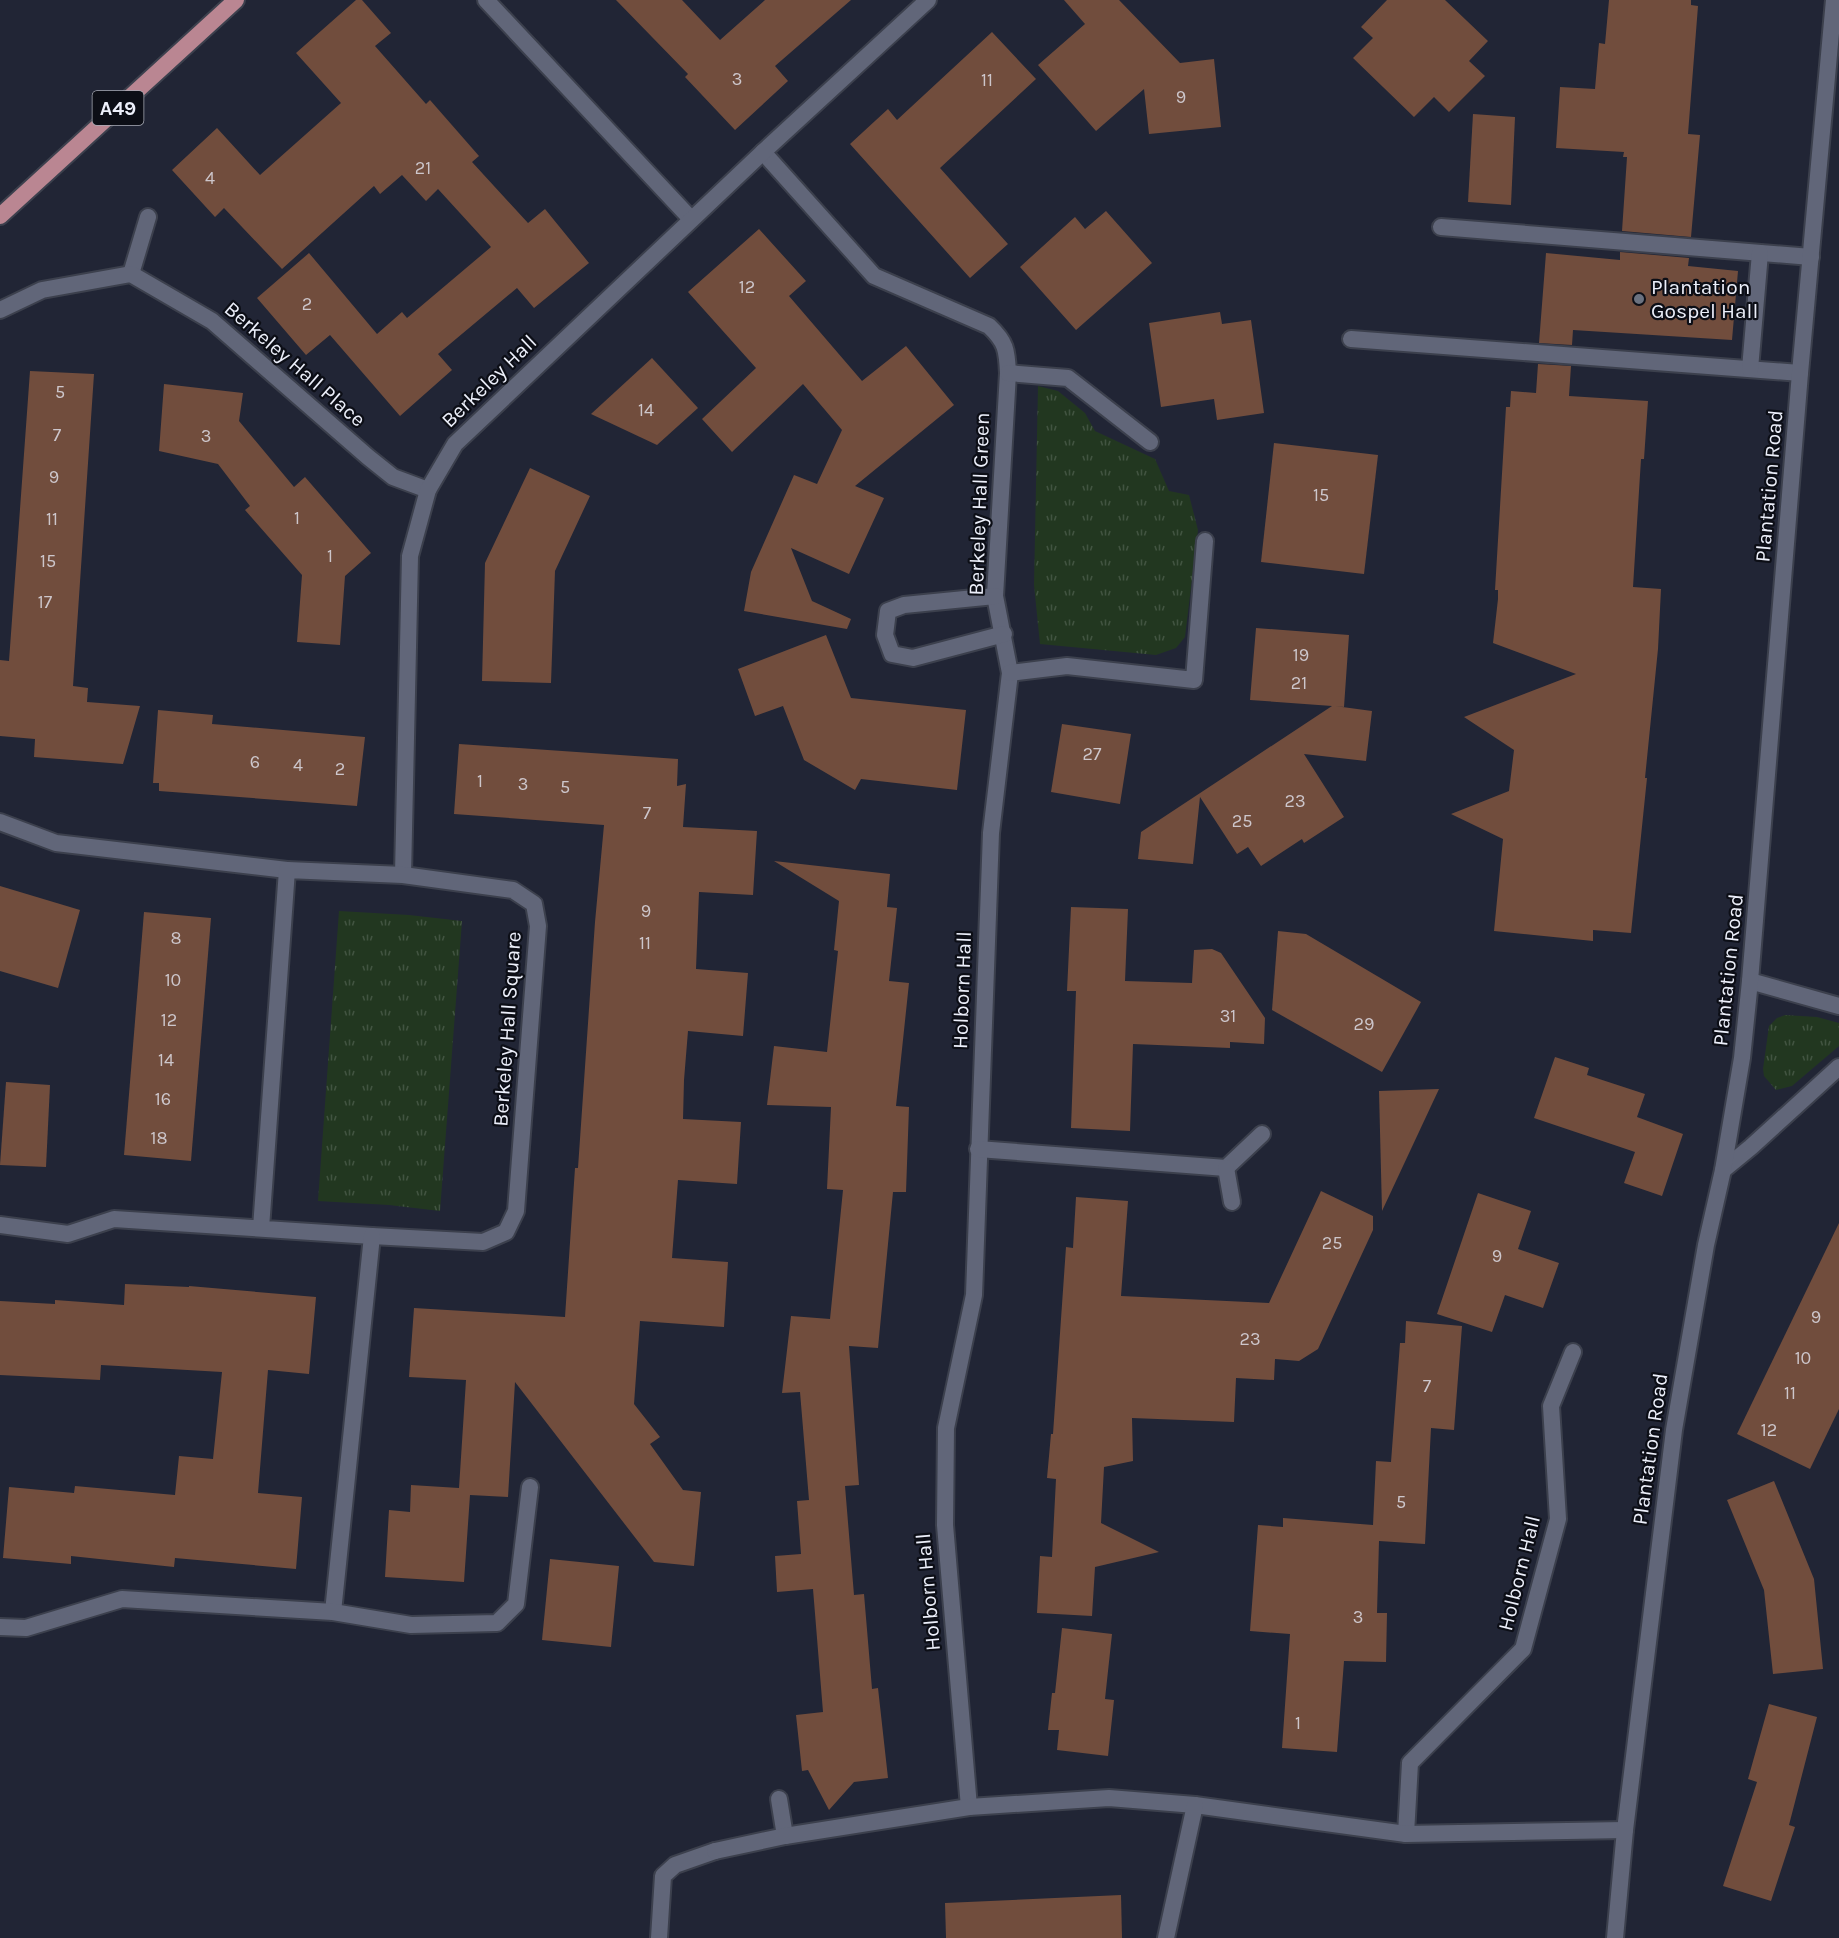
<svg xmlns="http://www.w3.org/2000/svg" width="1839" height="1938" font-family="Karla,sans-serif">
  <style>
    .grass { fill: url(#grass-tufts) }
    .building { fill: #714d3d }
    .lines { fill: none; stroke-linecap: round; stroke-linejoin: round }
    .service-casing { stroke: #3c404d; stroke-width: 20 }
    .minor-casing { stroke: #3c404d; stroke-width: 20 }
    .primary-casing { stroke: #3c404d; stroke-width: 20 }
    .service { stroke: #616679; stroke-width: 16 }
    .minor { stroke: #616679; stroke-width: 16 }
    .primary { stroke: #ba8692; stroke-width: 16 }
    .worship-dot { fill: #6b7280; stroke: #0c0e16; stroke-width: 2 }
    .labels { text-anchor: middle; dominant-baseline: central; stroke-width: 4.5; stroke-linejoin: round; paint-order: stroke }
    .number-label { font-size: 18px; fill: #cdc6cb }
    .shield { fill: #0c0e16; stroke: #a9acb6; stroke-width: 1.5 }
    .shield-label { font-size: 20px; font-weight: bold; fill: #eceffa }
    .poi-label { font-size: 21px; fill: #eceffa; stroke: #0c0e16; text-anchor: start }
    .street-label { font-size: 21px; fill: #eceffa; stroke: #0c0e16 }
  </style>
  <defs>
    <pattern id="grass-tufts" width="24" height="20" patternUnits="userSpaceOnUse" patternTransform="scale(1.5)"><rect width="24" height="20" fill="#223720"/><path d="M3 7l-1-3M5 7V3M7 7l1-3M15 17l-1-3M17 17v-4M19 17l1-3" fill="none" stroke="#425441"/></pattern>
  </defs>
  <rect width="100%" height="100%" fill="#212535"/>
  <g class="grass">
    <path d="M 1038,386 L 1058,391 L 1085,413 L 1095,431 L 1155,459 L 1169,491 L 1189,495 L 1198,530 L 1185,637 L 1176,648 L 1156,655 L 1040,644 L 1034,585 Z"/>
    <path d="M 339,911 L 409,915 L 462,921 L 440,1211 L 389,1205 L 318,1201 Z"/>
    <path d="M 1785,1015 L 1817,1017 L 1839,1023 L 1839,1046 L 1792,1086 L 1776,1090 L 1764,1076 L 1763,1069 L 1769,1026 L 1777,1018 Z"/>
  </g>
  <g class="building">
    <path d="M 356,0 L 362,0 L 391,33 L 375,46 L 426,104 L 430,100 L 479,156 L 472,162 L 528,223 L 545,209 L 589,263 L 534,308 L 517,288 L 438,354 L 452,370 L 400,416 L 330,335 L 306,355 L 257,298 L 309,253 L 377,334 L 402,312 L 407,318 L 491,247 L 438,189 L 426,201 L 402,175 L 380,194 L 374,186 L 282,269 L 224,208 L 215,217 L 172,170 L 217,128 L 260,175 L 341,103 L 296,53 Z"/>
    <path d="M 616,0 L 682,0 L 720,40 L 765,0 L 851,0 L 775,66 L 788,81 L 735,130 L 685,77 L 688,74 Z"/>
    <path d="M 1064,0 L 1119,0 L 1180,63 L 1214,59 L 1221,127 L 1149,134 L 1144,89 L 1096,131 L 1038,65 L 1085,24 Z"/>
    <path d="M 1387,0 L 1445,0 L 1488,41 L 1469,61 L 1485,76 L 1449,112 L 1434,97 L 1414,117 L 1353,58 L 1373,38 L 1361,27 Z"/>
    <path d="M 1609,0 L 1691,0 L 1691,5 L 1698,6 L 1688,134 L 1700,135 L 1691,237 L 1622,231 L 1627,157 L 1623,157 L 1624,152 L 1556,148 L 1560,87 L 1595,89 L 1599,43 L 1605,44 Z"/>
    <path d="M 992,32 L 1036,79 L 940,168 L 1008,244 L 970,278 L 850,144 L 888,109 L 897,120 Z"/>
    <path d="M 1473,114 L 1515,117 L 1511,205 L 1468,202 Z"/>
    <path d="M 1106,211 L 1152,263 L 1076,330 L 1020,267 L 1075,217 L 1085,229 Z"/>
    <path d="M 759,229 L 806,281 L 789,296 L 862,381 L 906,346 L 954,405 L 855,486 L 884,498 L 849,574 L 791,548 L 812,601 L 851,619 L 847,629 L 744,611 L 751,572 L 794,475 L 817,484 L 842,430 L 803,384 L 732,452 L 702,419 L 756,368 L 688,292 Z"/>
    <path d="M 1620,252 L 1689,258 L 1688,266 L 1738,271 L 1732,340 L 1573,330 L 1572,345 L 1539,343 L 1546,253 L 1620,260 Z"/>
    <path d="M 1220,312 L 1222,324 L 1251,320 L 1264,413 L 1217,420 L 1214,399 L 1161,407 L 1149,323 Z"/>
    <path d="M 652,358 L 698,408 L 657,445 L 591,414 Z"/>
    <path d="M 1538,364 L 1571,366 L 1569,396 L 1648,401 L 1644,459 L 1641,459 L 1633,587 L 1661,589 L 1658,649 L 1645,778 L 1647,778 L 1631,933 L 1593,930 L 1593,941 L 1494,931 L 1503,839 L 1451,814 L 1509,791 L 1514,750 L 1464,717 L 1576,674 L 1493,643 L 1498,599 L 1498,590 L 1495,590 L 1506,407 L 1510,407 L 1511,391 L 1536,393 Z"/>
    <path d="M 30,371 L 94,374 L 73,686 L 88,688 L 87,702 L 140,706 L 123,764 L 34,757 L 35,739 L 0,736 L 0,660 L 9,661 Z"/>
    <path d="M 164,384 L 243,393 L 239,421 L 294,487 L 305,477 L 371,553 L 345,576 L 340,645 L 297,642 L 302,575 L 245,510 L 250,506 L 218,464 L 159,451 Z"/>
    <path d="M 1274,443 L 1378,455 L 1364,574 L 1261,562 Z"/>
    <path d="M 530,468 L 590,496 L 555,571 L 551,683 L 482,681 L 485,563 Z"/>
    <path d="M 1256,628 L 1349,635 L 1344,707 L 1335,706 L 1372,711 L 1366,761 L 1304,754 L 1344,817 L 1304,843 L 1302,839 L 1261,866 L 1248,847 L 1237,854 L 1200,797 L 1193,864 L 1138,859 L 1141,832 L 1332,706 L 1250,700 Z"/>
    <path d="M 826,635 L 851,698 L 966,710 L 957,790 L 861,779 L 855,790 L 804,760 L 783,706 L 755,716 L 738,669 Z"/>
    <path d="M 158,710 L 213,715 L 212,724 L 365,737 L 357,806 L 159,791 L 159,783 L 153,783 Z"/>
    <path d="M 1062,724 L 1131,734 L 1120,804 L 1051,792 Z"/>
    <path d="M 459,744 L 678,759 L 677,786 L 686,784 L 683,827 L 757,831 L 753,895 L 699,892 L 696,969 L 748,973 L 743,1036 L 688,1031 L 684,1080 L 683,1119 L 741,1122 L 737,1184 L 678,1180 L 672,1258 L 728,1262 L 724,1327 L 640,1321 L 634,1404 L 660,1437 L 650,1444 L 683,1490 L 701,1492 L 694,1566 L 654,1562 L 515,1382 L 508,1497 L 470,1495 L 464,1582 L 385,1577 L 389,1510 L 410,1512 L 411,1485 L 459,1488 L 466,1380 L 409,1377 L 414,1308 L 565,1317 L 575,1168 L 578,1168 L 595,922 L 604,825 L 454,814 Z"/>
    <path d="M 774,861 L 890,874 L 887,907 L 897,908 L 889,981 L 909,983 L 896,1106 L 909,1107 L 906,1192 L 893,1192 L 878,1348 L 849,1346 L 859,1485 L 845,1486 L 854,1595 L 864,1594 L 872,1689 L 878,1688 L 888,1778 L 854,1782 L 829,1810 L 808,1770 L 802,1771 L 796,1715 L 823,1712 L 813,1589 L 777,1592 L 775,1556 L 801,1554 L 797,1501 L 809,1500 L 800,1392 L 782,1393 L 791,1316 L 830,1319 L 843,1190 L 827,1189 L 831,1107 L 767,1105 L 774,1046 L 827,1052 L 838,951 L 834,950 L 839,901 Z"/>
    <path d="M 0,886 L 80,910 L 58,988 L 0,971 Z"/>
    <path d="M 1071,907 L 1128,909 L 1125,981 L 1192,983 L 1194,950 L 1212,949 L 1221,953 L 1265,1018 L 1264,1044 L 1230,1042 L 1230,1048 L 1133,1044 L 1130,1131 L 1071,1128 L 1076,991 L 1067,991 Z"/>
    <path d="M 144,912 L 211,918 L 191,1161 L 124,1155 Z"/>
    <path d="M 1278,931 L 1306,934 L 1421,1002 L 1382,1072 L 1272,1010 Z"/>
    <path d="M 1555,1057 L 1589,1068 L 1587,1075 L 1645,1094 L 1637,1117 L 1683,1134 L 1662,1196 L 1624,1183 L 1635,1152 L 1534,1118 Z"/>
    <path d="M 6,1082 L 50,1085 L 46,1167 L 0,1165 Z"/>
    <path d="M 1439,1089 L 1382,1211 L 1379,1091 Z"/>
    <path d="M 1321,1191 L 1373,1216 L 1373,1230 L 1318,1349 L 1299,1361 L 1275,1359 L 1274,1380 L 1236,1378 L 1234,1422 L 1132,1418 L 1133,1461 L 1104,1467 L 1101,1523 L 1159,1552 L 1095,1567 L 1092,1616 L 1037,1613 L 1040,1556 L 1052,1557 L 1056,1479 L 1047,1478 L 1051,1434 L 1053,1434 L 1066,1247 L 1073,1248 L 1076,1197 L 1128,1201 L 1121,1296 L 1269,1303 Z"/>
    <path d="M 1478,1193 L 1531,1211 L 1518,1249 L 1559,1263 L 1543,1308 L 1505,1295 L 1492,1332 L 1437,1314 Z"/>
    <path d="M 1839,1223 L 1839,1409 L 1810,1469 L 1737,1434 Z"/>
    <path d="M 125,1284 L 189,1287 L 189,1286 L 316,1297 L 309,1374 L 268,1370 L 258,1493 L 302,1497 L 296,1569 L 175,1558 L 174,1567 L 71,1556 L 71,1564 L 3,1558 L 9,1487 L 74,1493 L 75,1486 L 175,1495 L 179,1456 L 213,1459 L 222,1372 L 101,1365 L 100,1380 L 0,1375 L 0,1301 L 55,1304 L 55,1300 L 124,1305 Z"/>
    <path d="M 1406,1321 L 1462,1326 L 1454,1430 L 1431,1428 L 1425,1544 L 1379,1541 L 1377,1613 L 1387,1613 L 1386,1662 L 1344,1661 L 1337,1752 L 1282,1748 L 1290,1634 L 1250,1631 L 1258,1525 L 1283,1527 L 1283,1518 L 1373,1525 L 1376,1461 L 1391,1462 L 1400,1343 L 1405,1343 Z"/>
    <path d="M 1774,1481 L 1814,1579 L 1823,1669 L 1773,1674 L 1764,1590 L 1727,1500 Z"/>
    <path d="M 550,1559 L 619,1566 L 611,1647 L 542,1640 Z"/>
    <path d="M 1062,1628 L 1112,1634 L 1105,1699 L 1114,1700 L 1108,1756 L 1057,1750 L 1059,1730 L 1048,1730 L 1052,1693 L 1055,1693 Z"/>
    <path d="M 1769,1704 L 1817,1717 L 1789,1825 L 1795,1827 L 1771,1901 L 1723,1886 L 1757,1782 L 1748,1779 Z"/>
    <path d="M 1121,1895 L 1122,1938 L 946,1938 L 945,1903 Z"/>
  </g>
  <g class="lines">
    <g class="service-casing">
      <g id="service">
        <path d="M 1441,227 L 1811,257"/>
        <path d="M 1351,339 L 1800,373"/>
        <path d="M 1750,369 L 1760,253"/>
        <path d="M 659,1938 L 663,1876 L 675,1865 L 715,1851"/>
      </g>
    </g>
    <g class="minor-casing">
      <g id="minor">
        <path d="M 486,0 L 691,219"/>
        <path d="M 763,152 L 874,276 L 989,326 C 1006,342 1007,350 1008,373 L 995,596 L 1010,673 L 991,833 L 974,1295 L 946,1428 L 945,1525 L 969,1807"/>
        <path d="M 131,274 L 148,217"/>
        <path d="M 0,310 L 42,290 L 131,274 L 212,321 L 368,457 L 393,477 L 428,490"/>
        <path d="M 1008,373 L 1068,378 L 1150,442"/>
        <path d="M 995,596 L 904,605 L 888,611 L 885,635 L 892,654 L 913,658 L 1004,634"/>
        <path d="M 1010,673 L 1067,666 L 1194,680 L 1205,541"/>
        <path d="M 0,822 L 56,843 L 287,870"/>
        <path d="M 403,875 L 410,556 L 428,490 L 455,444 L 763,152 L 928,0"/>
        <path d="M 1750,981 L 1839,1006"/>
        <path d="M 978,1149 L 1226,1168 L 1262,1134"/>
        <path d="M 1226,1168 L 1232,1202"/>
        <path d="M 1723,1170 L 1751,1147 L 1839,1067"/>
        <path d="M 0,1225 L 68,1234 L 114,1219 L 372,1236 L 483,1242 L 506,1232 L 516,1211 L 538,926 L 534,904 L 513,890 L 403,875 L 287,870 L 261,1228"/>
        <path d="M 333,1612 L 372,1236"/>
        <path d="M 0,1627 L 26,1628 L 122,1599 L 333,1612 L 411,1625 L 497,1623 L 516,1604 L 530,1487"/>
        <path d="M 779,1799 L 785,1836"/>
        <path d="M 1406,1834 L 1410,1763 L 1523,1649 L 1558,1519 L 1551,1406 L 1573,1352"/>
        <path d="M 715,1851 L 785,1836 L 969,1807 L 1109,1798 L 1195,1805 L 1406,1834 L 1625,1830"/>
        <path d="M 1166,1938 L 1195,1805"/>
        <path d="M 1615,1938 L 1625,1830 L 1674,1430 L 1706,1245 L 1723,1170 L 1742,1058 L 1750,981 L 1800,373 L 1834,0"/>
      </g>
    </g>
    <g class="primary-casing">
      <path id="primary" d="M 0,216 L 236,0"/>
    </g>
    <use href="#service" class="service"/>
    <use href="#minor" class="minor"/>
    <use href="#primary" class="primary"/>
  </g>
  <circle class="worship-dot" cx="1639" cy="299" r="6"/>
  <g class="labels">
    <g class="number-label">
      <text x="737" y="79">3</text>
      <text x="987" y="80">11</text>
      <text x="1181" y="97">9</text>
      <text x="423" y="168">21</text>
      <text x="210" y="178">4</text>
      <text x="747" y="287">12</text>
      <text x="307" y="304">2</text>
      <text x="60" y="392">5</text>
      <text x="646" y="410">14</text>
      <text x="57" y="435">7</text>
      <text x="206" y="436">3</text>
      <text x="54" y="477">9</text>
      <text x="1321" y="495">15</text>
      <text x="297" y="518">1</text>
      <text x="52" y="519">11</text>
      <text x="330" y="556">1</text>
      <text x="48" y="561">15</text>
      <text x="45" y="602">17</text>
      <text x="1301" y="655">19</text>
      <text x="1299" y="683">21</text>
      <text x="1092" y="754">27</text>
      <text x="255" y="762">6</text>
      <text x="298" y="765">4</text>
      <text x="340" y="769">2</text>
      <text x="480" y="781">1</text>
      <text x="523" y="784">3</text>
      <text x="565" y="787">5</text>
      <text x="1295" y="801">23</text>
      <text x="647" y="813">7</text>
      <text x="1242" y="821">25</text>
      <text x="646" y="911">9</text>
      <text x="176" y="938">8</text>
      <text x="645" y="943">11</text>
      <text x="173" y="980">10</text>
      <text x="1228" y="1016">31</text>
      <text x="169" y="1020">12</text>
      <text x="1364" y="1024">29</text>
      <text x="166" y="1060">14</text>
      <text x="163" y="1099">16</text>
      <text x="159" y="1138">18</text>
      <text x="1332" y="1243">25</text>
      <text x="1497" y="1256">9</text>
      <text x="1816" y="1317">9</text>
      <text x="1250" y="1339">23</text>
      <text x="1803" y="1358">10</text>
      <text x="1427" y="1386">7</text>
      <text x="1790" y="1393">11</text>
      <text x="1769" y="1430">12</text>
      <text x="1401" y="1502">5</text>
      <text x="1358" y="1617">3</text>
      <text x="1298" y="1723">1</text>
    </g>
    <rect class="shield" x="92.5" y="91" width="51" height="34" rx="4.5"/>
    <g class="shield-label">
      <text x="118" y="108">A49</text>
    </g>
    <g class="poi-label">
      <text x="1651" y="287">Plantation<tspan x="1651" dy="24">Gospel Hall</tspan></text>
    </g>
    <g class="street-label">
      <text transform="translate(295 364) rotate(41)">Berkeley Hall Place</text>
      <text transform="translate(489 381) rotate(-44)">Berkeley Hall</text>
      <text transform="translate(1769 486) rotate(-85)">Plantation Road</text>
      <text transform="translate(979 504) rotate(-88)">Berkeley Hall Green</text>
      <text transform="translate(1728 970) rotate(-84)">Plantation Road</text>
      <text transform="translate(962 990) rotate(-88)">Holborn Hall</text>
      <text transform="translate(507 1029) rotate(-86)">Berkeley Hall Square</text>
      <text transform="translate(1650 1449) rotate(-82)">Plantation Road</text>
      <text transform="translate(1519 1573) rotate(-76)">Holborn Hall</text>
      <text transform="translate(928 1592) rotate(-95)">Holborn Hall</text>
    </g>
  </g>
</svg>
